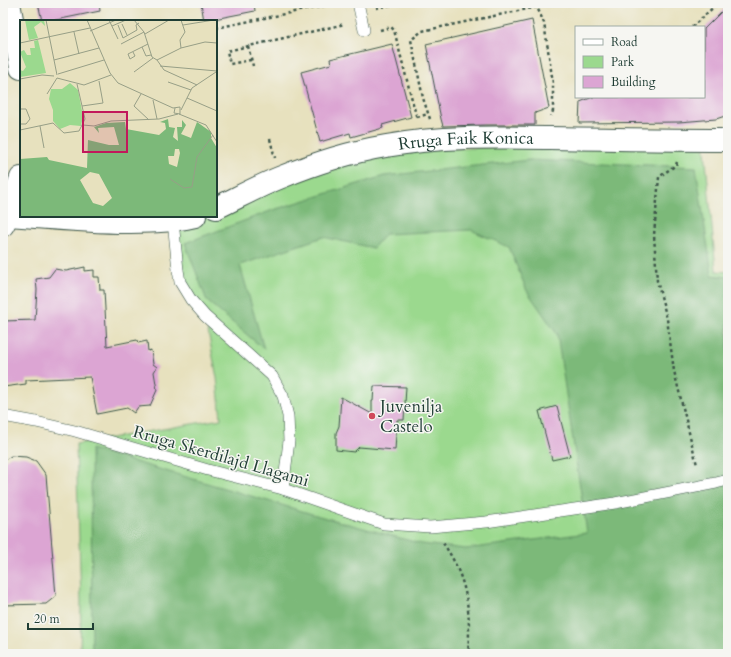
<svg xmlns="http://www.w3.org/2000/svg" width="731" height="657" font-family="Cardo,serif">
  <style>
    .green { fill: #9bd98e; stroke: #5d8b61 }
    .forest { fill: #7cb979; stroke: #4e7b56 }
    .building { fill: #dca5d3 }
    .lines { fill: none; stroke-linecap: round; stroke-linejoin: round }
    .service-casing { stroke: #3d5649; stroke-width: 12 }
    .minor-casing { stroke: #3d5649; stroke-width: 24 }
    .path { stroke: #3d5649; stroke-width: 2.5; stroke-dasharray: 3 3; stroke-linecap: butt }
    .service { stroke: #fff; stroke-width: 11 }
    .minor { stroke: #fff; stroke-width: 22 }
    .poi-dot { fill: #d1495b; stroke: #f6f6f2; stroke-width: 1.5 }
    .labels { text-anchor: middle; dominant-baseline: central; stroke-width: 3; stroke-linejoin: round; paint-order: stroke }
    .street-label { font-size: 17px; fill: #1f3d34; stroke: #f6f6f2 }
    .poi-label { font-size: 17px; fill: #1f3d34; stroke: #f6f6f2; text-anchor: start }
    .inset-road { fill: none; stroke: #979f87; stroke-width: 1 }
    .view { fill: #c2185b; fill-opacity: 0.15; stroke: #c2185b; stroke-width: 2 }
    .inset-edge { fill: none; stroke: #1f3d34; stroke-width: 2 }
  </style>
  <rect width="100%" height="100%" fill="#f6f6f2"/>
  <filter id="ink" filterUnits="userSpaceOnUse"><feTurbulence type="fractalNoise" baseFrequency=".025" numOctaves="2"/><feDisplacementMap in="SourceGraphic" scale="8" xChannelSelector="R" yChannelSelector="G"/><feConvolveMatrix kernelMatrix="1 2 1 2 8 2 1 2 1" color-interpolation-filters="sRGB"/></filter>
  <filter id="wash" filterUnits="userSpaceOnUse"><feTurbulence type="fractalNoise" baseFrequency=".012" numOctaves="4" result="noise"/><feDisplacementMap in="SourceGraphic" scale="16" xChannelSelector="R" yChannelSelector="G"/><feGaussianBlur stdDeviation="0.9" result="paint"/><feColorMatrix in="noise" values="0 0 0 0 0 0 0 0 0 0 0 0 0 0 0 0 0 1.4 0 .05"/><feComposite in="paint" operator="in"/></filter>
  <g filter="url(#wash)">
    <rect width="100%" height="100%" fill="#e7e1be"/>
    <path class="green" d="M 704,140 L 716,271 L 728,272 L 728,654 L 80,654 L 81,601 L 76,444 L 221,419 L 217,378 L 205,316 L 180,282 L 173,221 L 195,216 L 216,216 L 357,152 Z"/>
    <path class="forest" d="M 529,160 L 696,167 L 712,275 L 728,277 L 728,654 L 92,654 L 91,449 L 319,516 L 422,544 L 466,549 L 587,533 L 557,334 L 527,291 L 509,247 L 471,230 L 385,234 L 373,248 L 323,237 L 240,265 L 264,349 L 207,301 L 185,243 L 273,210 L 384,176 Z"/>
    <g id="blocks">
      <g class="building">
        <path d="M 38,3 L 99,3 L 100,11 L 51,21 L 42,21 Z"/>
        <path d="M 201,3 L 254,3 L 255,11 L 204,21 Z"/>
        <path d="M 728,5 L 728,115 L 716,119 L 679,122 L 579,123 L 580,102 L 593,97 L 704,97 L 704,29 Z"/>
        <path d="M 532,20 L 549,108 L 535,113 L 535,125 L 486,125 L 443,126 L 441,119 L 426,44 Z"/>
        <path d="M 392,44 L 411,117 L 382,125 L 383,128 L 351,137 L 350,133 L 320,142 L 301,72 L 331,64 L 330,59 Z"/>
        <path d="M 85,267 L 85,271 L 94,270 L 94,277 L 99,277 L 100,290 L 104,290 L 107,346 L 137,340 L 138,343 L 147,341 L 148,351 L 151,350 L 153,364 L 157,367 L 154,372 L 157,390 L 150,406 L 138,407 L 134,413 L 127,408 L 97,414 L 90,377 L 26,380 L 26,384 L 3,387 L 3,321 L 35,320 L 37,290 L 36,279 L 49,277 L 55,269 L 66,271 Z"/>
        <path d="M 374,386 L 406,387 L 404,420 L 397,420 L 395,450 L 359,447 L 354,452 L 336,450 L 336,433 L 339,426 L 341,397 L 372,414 L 372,401 L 373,401 Z"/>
        <path d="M 557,406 L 570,456 L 552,460 L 539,411 Z"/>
        <path d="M 11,456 L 26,457 L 36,461 L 46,475 L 56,596 L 46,604 L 3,605 L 3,461 Z"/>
      </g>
    </g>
  </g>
  <g filter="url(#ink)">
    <use href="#blocks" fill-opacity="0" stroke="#3d5649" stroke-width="1"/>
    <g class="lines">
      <g class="service-casing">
        <g id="service">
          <path d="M 358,3 L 364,30"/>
          <path d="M 173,221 L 178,270 L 180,282 L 191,300 L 205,316 L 272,376 L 283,396 L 288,416 L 289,441 L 283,489"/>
          <path d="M 3,416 L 36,422 L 75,431 L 208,470 L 283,489 L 384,524 L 430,527 L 486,522 L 615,503 L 716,483 L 728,480"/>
        </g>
      </g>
      <g class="minor-casing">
        <g id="minor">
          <path d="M 9,3 L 21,68"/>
          <path id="s1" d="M 216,208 C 237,198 257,187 279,178 C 313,164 350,152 386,146 C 440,136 492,137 546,138 C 607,139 667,140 728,140"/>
          <path d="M 8,215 C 45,218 81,221 118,222 C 144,222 169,222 195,216"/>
          <path d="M 3,225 L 8,215 L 21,178"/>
        </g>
      </g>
      <g class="path">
        <path d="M 376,8 L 402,3"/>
        <path d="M 692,27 L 718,3"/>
        <path d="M 216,28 L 338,3"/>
        <path d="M 380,30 L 391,27 L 394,30 L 417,119"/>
        <path d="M 248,46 L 253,66"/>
        <path d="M 251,60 L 230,64 L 227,51 L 345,24"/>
        <path d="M 417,117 L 428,114"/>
        <path d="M 430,119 L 423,98 L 411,40 L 422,31 L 537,7 L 544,23 L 553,83 L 553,111 L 551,116"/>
        <path d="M 270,139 L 275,158"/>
        <path d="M 677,162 L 676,165 L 659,177 L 654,235 L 657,281 L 667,319 L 674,371 L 697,465"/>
        <path d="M 443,543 C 468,579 471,612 468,654"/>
        <path d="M 468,650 L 488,654"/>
      </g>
      <use href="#service" class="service"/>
      <use href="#minor" class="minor"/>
    </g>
  </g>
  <circle class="poi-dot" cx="372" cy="416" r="4"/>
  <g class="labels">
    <g class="street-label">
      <text stroke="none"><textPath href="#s1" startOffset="262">Rruga Faik Konica</textPath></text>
      <text transform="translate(221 456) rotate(16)">Rruga Skerdilajd Llagami</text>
    </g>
    <g class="poi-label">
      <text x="380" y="406">Juvenilja<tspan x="380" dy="20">Castelo</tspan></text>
    </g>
  </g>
  <g transform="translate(20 20)">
    <rect width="197" height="197" fill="#e7e1be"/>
    <path d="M 5,0 L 24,0 L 25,6 L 21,2 L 14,7 L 18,18 L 9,20 ZM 18,20 L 26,53 L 0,57 L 0,50 L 3,51 L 6,47 L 0,32 L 4,30 L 7,35 L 11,35 L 10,28 L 15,28 L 14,21 ZM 50,63 L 58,70 L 63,96 L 61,106 L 50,105 L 40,109 L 33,101 L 33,90 L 29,79 L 31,69 L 42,69 Z" fill="#9bd98e"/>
    <path d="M 148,99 L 149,107 L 155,108 L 153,117 L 158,121 L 157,107 L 162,107 L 162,100 L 166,105 L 161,114 L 171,118 L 177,102 L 191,112 L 191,118 L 197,128 L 197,197 L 0,197 L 0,139 L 27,137 L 29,140 L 67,148 L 68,120 L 89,125 L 99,125 L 94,107 L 78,108 L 79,113 L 74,107 L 86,103 L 105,102 L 106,109 L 139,115 L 146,109 L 145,103 L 140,102 ZM 155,129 L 159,129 L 160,133 L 157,147 L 149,144 L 148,136 L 154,136 ZM 70,152 L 79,154 L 92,178 L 83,186 L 73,183 L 60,160 Z" fill="#7cb979" fill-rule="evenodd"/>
    <path class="inset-road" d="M 26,0 L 37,55M 67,0 L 90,53 L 98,63 L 153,88 L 160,87 L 160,94 L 154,93 L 155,88M 89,0 L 98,19M 114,0 L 124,12 L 132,37 L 137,40M 161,0 L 165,12 L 160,20 L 161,28M 102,4 L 107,15M 98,5 L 103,18 L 117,10 L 116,5 L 119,3M 163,5 L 194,0M 92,6 L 106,0M 70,11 L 96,0M 54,12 L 59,34M 125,14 L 149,0M 0,23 L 70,8M 101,24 L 124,12M 122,27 L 126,36 L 131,35M 113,32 L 115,36 L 110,39 L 108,34 L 128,24M 34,40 L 79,28M 137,40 L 161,28 L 185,22 L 197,23M 137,40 L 144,50 L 177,65M 140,46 L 197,51M 114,52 L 133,38M 38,54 L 84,40M 37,58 L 64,65 L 91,55M 0,59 L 22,55 L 34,56M 148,62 L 171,70M 27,74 L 37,58M 121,74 L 114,86 L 129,100M 167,78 L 197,91M 133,80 L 137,99M 62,86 L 83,83 L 79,61M 0,89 L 6,89 L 10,99 L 6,104 L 0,104M 161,90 L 172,68 L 196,52M 159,94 L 186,105 L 197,122M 63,105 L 74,106 L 91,101 L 139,99 L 158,94M 20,106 L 24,128M 0,110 L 33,103 L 44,113 L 59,111 L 65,99 L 57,64M 150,159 L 164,168 L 172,167 L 177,137 L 193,115"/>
    <path class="view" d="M 63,92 L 107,92 L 107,132 L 63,132 Z"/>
    <rect width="197" height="197" class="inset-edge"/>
  </g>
  <rect width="731" height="657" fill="none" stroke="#f6f6f2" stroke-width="16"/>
  <rect x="575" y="26" width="130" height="72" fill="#f6f6f2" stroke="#a0aca6"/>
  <rect x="583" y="39" width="20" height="6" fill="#ffffff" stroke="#a0aca6"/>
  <text x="611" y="46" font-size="12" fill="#1f3d34">Road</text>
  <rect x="583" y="56" width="20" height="12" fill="#9bd98e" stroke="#a0aca6"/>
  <text x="611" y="66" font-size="12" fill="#1f3d34">Park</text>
  <rect x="583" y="76" width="20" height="12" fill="#dca5d3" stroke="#a0aca6"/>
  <text x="611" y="86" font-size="12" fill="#1f3d34">Building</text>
  <path d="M28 623v6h65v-6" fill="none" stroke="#1f3d34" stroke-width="2"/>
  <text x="34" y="623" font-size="12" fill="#1f3d34" stroke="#f6f6f2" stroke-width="3" paint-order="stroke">20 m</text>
</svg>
